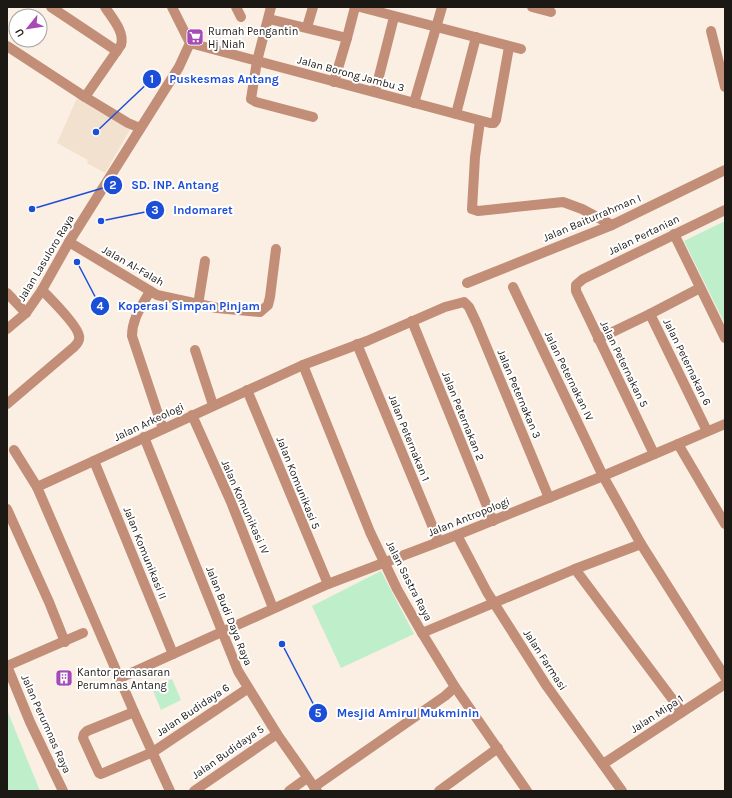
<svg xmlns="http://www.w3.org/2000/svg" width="732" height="798" font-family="Karla,sans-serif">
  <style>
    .built { fill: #f3e1cf }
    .green { fill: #beeeca }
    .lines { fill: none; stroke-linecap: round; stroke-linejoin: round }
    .minor { stroke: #c28e78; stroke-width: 10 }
    .tertiary { stroke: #c28e78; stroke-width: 10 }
    .labels { text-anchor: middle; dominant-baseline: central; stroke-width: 4; stroke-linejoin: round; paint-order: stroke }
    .poi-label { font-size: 11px; fill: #1c1814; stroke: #fff; text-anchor: start }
    .street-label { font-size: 11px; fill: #1c1814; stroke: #fff }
    .leader { fill: none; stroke: #1d4ed8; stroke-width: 1.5 }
    .callout-dot { fill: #1d4ed8; stroke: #fff; stroke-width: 1.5 }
    .mark-label { font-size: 12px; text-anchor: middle; font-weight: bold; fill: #fff }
    .callout-label { font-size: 12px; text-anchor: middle; font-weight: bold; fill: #1d4ed8; stroke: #fff; stroke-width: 4; stroke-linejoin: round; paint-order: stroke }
  </style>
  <rect width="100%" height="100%" fill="#faefe2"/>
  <path class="built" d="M 78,96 L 131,128 L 105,173 L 87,163 L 88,160 L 57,143 Z"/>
  <g class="green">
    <path d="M 725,221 L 725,324 L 684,241 Z"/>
    <path d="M 381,571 L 414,634 L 341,668 L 312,606 Z"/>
    <path d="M 172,679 L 181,700 L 161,710 L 152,688 Z"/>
    <path d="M 7,710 L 40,791 L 7,791 Z"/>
  </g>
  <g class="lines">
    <g class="minor">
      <path d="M 51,7 L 117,51"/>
      <path d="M 236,7 L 241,17"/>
      <path d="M 271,7 L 257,61 L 251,99 L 256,102 L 313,117"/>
      <path d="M 360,7 L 521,49"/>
      <path d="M 532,7 L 551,12"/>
      <path d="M 269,19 L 347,38"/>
      <path d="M 307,27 L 313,7"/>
      <path d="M 711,31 L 725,87"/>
      <path d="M 190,43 L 456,114 L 476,37"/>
      <path d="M 7,46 L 85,97 L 128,123 L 140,128"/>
      <path d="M 334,82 L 347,38 L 355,7"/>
      <path d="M 375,92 L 394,17"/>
      <path d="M 85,97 L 121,45 C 125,32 112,18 105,7"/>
      <path d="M 414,103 L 442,7"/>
      <path d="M 456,114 L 490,123 L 494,123 L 496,120 L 509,47"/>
      <path d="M 480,121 L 475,157 L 472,209 L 478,211 L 563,202 L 582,209 L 612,225"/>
      <path d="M 674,234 L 725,338"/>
      <path d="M 69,242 L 157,295 L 217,308 L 260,312 L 268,305 L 270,297 L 276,249"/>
      <path d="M 467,283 L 612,225 L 725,170"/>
      <path d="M 513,287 L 603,476 L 641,544 L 725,677"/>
      <path d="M 150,291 C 142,306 132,318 132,336 L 163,429"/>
      <path d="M 7,293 L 26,313"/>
      <path d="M 198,305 L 205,261"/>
      <path d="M 650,314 L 700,288"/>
      <path d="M 412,321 L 493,521"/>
      <path d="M 7,329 L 26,313 L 42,290 L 69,242 L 179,67 L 190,43 L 172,7"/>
      <path d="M 598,339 L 650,314 L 707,431"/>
      <path d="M 357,344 L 439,542"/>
      <path d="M 195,350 L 213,405"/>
      <path d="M 303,365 L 370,532 L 397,589 L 422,633 L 455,687 L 527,791"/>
      <path d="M 247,390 L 328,584"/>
      <path d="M 7,404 L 74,347 C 77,344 80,340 79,336 C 78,326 50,298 42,290"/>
      <path d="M 192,415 L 231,502 L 273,608"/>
      <path d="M 144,437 L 238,671 L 277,734 L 317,791"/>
      <path d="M 678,444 L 725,524"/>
      <path d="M 14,450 L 37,487"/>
      <path d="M 654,454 L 576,291 L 576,285 L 583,279 L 725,210"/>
      <path d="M 94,461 L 173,654"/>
      <path d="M 7,509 L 49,602 L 65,642"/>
      <path d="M 457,535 L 487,592 L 546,685 L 622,791"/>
      <path d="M 575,569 L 641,544"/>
      <path d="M 422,633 L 575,569 L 682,712"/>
      <path d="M 7,666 L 83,633"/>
      <path d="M 120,678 L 328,584 L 457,535 L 603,476 L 725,424"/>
      <path d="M 134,712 L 87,731 L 84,734 L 83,738 L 99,773 L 101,774 L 153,752 L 247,689"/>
      <path d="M 603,764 L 725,684"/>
      <path d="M 314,787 L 445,696 L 455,687"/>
      <path d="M 170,791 L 134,712 L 37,487 L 303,365 L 367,341 L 445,307 L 464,302 L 469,307 L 477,324 L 549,498"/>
      <path d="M 194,791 L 277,734"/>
      <path d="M 289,791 L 307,778"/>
      <path d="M 439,791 L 498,748"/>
    </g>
    <path class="tertiary" d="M 7,666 L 30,722 L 63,791"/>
  </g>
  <defs>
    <g id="supermarket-square" transform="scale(0.9)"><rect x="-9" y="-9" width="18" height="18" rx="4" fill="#a64bb5" stroke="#fff"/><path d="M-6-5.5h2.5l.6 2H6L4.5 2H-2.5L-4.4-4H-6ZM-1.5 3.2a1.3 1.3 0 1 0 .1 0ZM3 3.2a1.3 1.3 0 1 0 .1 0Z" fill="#fff"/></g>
    <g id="building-square" transform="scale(0.9)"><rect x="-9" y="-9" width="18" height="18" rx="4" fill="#a64bb5" stroke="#fff"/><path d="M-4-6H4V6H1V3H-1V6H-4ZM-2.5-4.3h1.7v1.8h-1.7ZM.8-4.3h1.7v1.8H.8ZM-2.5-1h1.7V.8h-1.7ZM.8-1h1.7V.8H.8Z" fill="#fff"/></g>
  </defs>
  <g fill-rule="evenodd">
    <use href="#supermarket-square" x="195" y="37"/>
    <use href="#building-square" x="64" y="678"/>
  </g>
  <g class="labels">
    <g class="poi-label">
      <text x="208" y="31">Rumah Pengantin<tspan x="208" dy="13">Hj Niah</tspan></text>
      <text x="77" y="672">Kantor pemasaran<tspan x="77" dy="13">Perumnas Antang</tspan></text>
    </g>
    <g class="street-label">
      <text transform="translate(351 74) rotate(15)">Jalan Borong Jambu 3</text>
      <text transform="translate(592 218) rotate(-23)">Jalan Baiturrahman I</text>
      <text transform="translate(644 235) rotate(-26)">Jalan Pertanian</text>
      <text transform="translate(46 258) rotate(-59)">Jalan Lasuloro Raya</text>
      <text transform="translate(133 266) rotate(30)">Jalan Al-Falah</text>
      <text transform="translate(687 362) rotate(64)">Jalan Peternakan 6</text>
      <text transform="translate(624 364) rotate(64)">Jalan Peternakan 5</text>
      <text transform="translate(569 376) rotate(64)">Jalan Peternakan IV</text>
      <text transform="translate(519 394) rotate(67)">Jalan Peternakan 3</text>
      <text transform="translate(463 416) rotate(68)">Jalan Peternakan 2</text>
      <text transform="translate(149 422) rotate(-25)">Jalan Arkeologi</text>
      <text transform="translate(409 438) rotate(68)">Jalan Peternakan 1</text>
      <text transform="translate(298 483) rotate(68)">Jalan Komunikasi 5</text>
      <text transform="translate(245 507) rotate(66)">Jalan Komunikasi IV</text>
      <text transform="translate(469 517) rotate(-22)">Jalan Antropologi</text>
      <text transform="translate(145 553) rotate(68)">Jalan Komunikasi II</text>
      <text transform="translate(409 581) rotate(63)">Jalan Sastra Raya</text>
      <text transform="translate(229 616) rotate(68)">Jalan Budi Daya Raya</text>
      <text transform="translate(545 660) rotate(57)">Jalan Farmasi</text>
      <text transform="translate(193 710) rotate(-34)">Jalan Budidaya 6</text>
      <text transform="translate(657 714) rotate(-33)">Jalan Mipa 1</text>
      <text transform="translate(46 724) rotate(66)">Jalan Perumnas Raya</text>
      <text transform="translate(228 752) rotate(-35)">Jalan Budidaya 5</text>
    </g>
  </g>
  <path class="leader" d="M96 132L152 79M32 209L113 185M101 221L155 210M77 262L100 306M282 644L318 713"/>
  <g class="callout-dot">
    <circle cx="96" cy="132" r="4"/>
    <circle cx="32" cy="209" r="4"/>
    <circle cx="101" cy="221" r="4"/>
    <circle cx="77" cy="262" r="4"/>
    <circle cx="282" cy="644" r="4"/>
    <circle cx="152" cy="79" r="10"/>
    <circle cx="113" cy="185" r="10"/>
    <circle cx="155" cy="210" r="10"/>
    <circle cx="100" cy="306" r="10"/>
    <circle cx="318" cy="713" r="10"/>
  </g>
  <g class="mark-label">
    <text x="152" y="83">1</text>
    <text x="113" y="189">2</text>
    <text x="155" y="214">3</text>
    <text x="100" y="310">4</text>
    <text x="318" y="717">5</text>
  </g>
  <g class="callout-label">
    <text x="224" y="83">Puskesmas Antang</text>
    <text x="175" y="189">SD. INP. Antang</text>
    <text x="203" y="214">Indomaret</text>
    <text x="189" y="310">Koperasi Simpan Pinjam</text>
    <text x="408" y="717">Mesjid Amirul Mukminin</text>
  </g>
  <rect width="732" height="798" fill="none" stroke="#1c1814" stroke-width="16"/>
  <g transform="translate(28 28) rotate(240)"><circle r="19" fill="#ffffff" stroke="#a4a3a1"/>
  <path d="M0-3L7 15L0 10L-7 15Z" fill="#a64bb5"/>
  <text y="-6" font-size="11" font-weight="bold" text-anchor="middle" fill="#1c1814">U</text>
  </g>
</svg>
